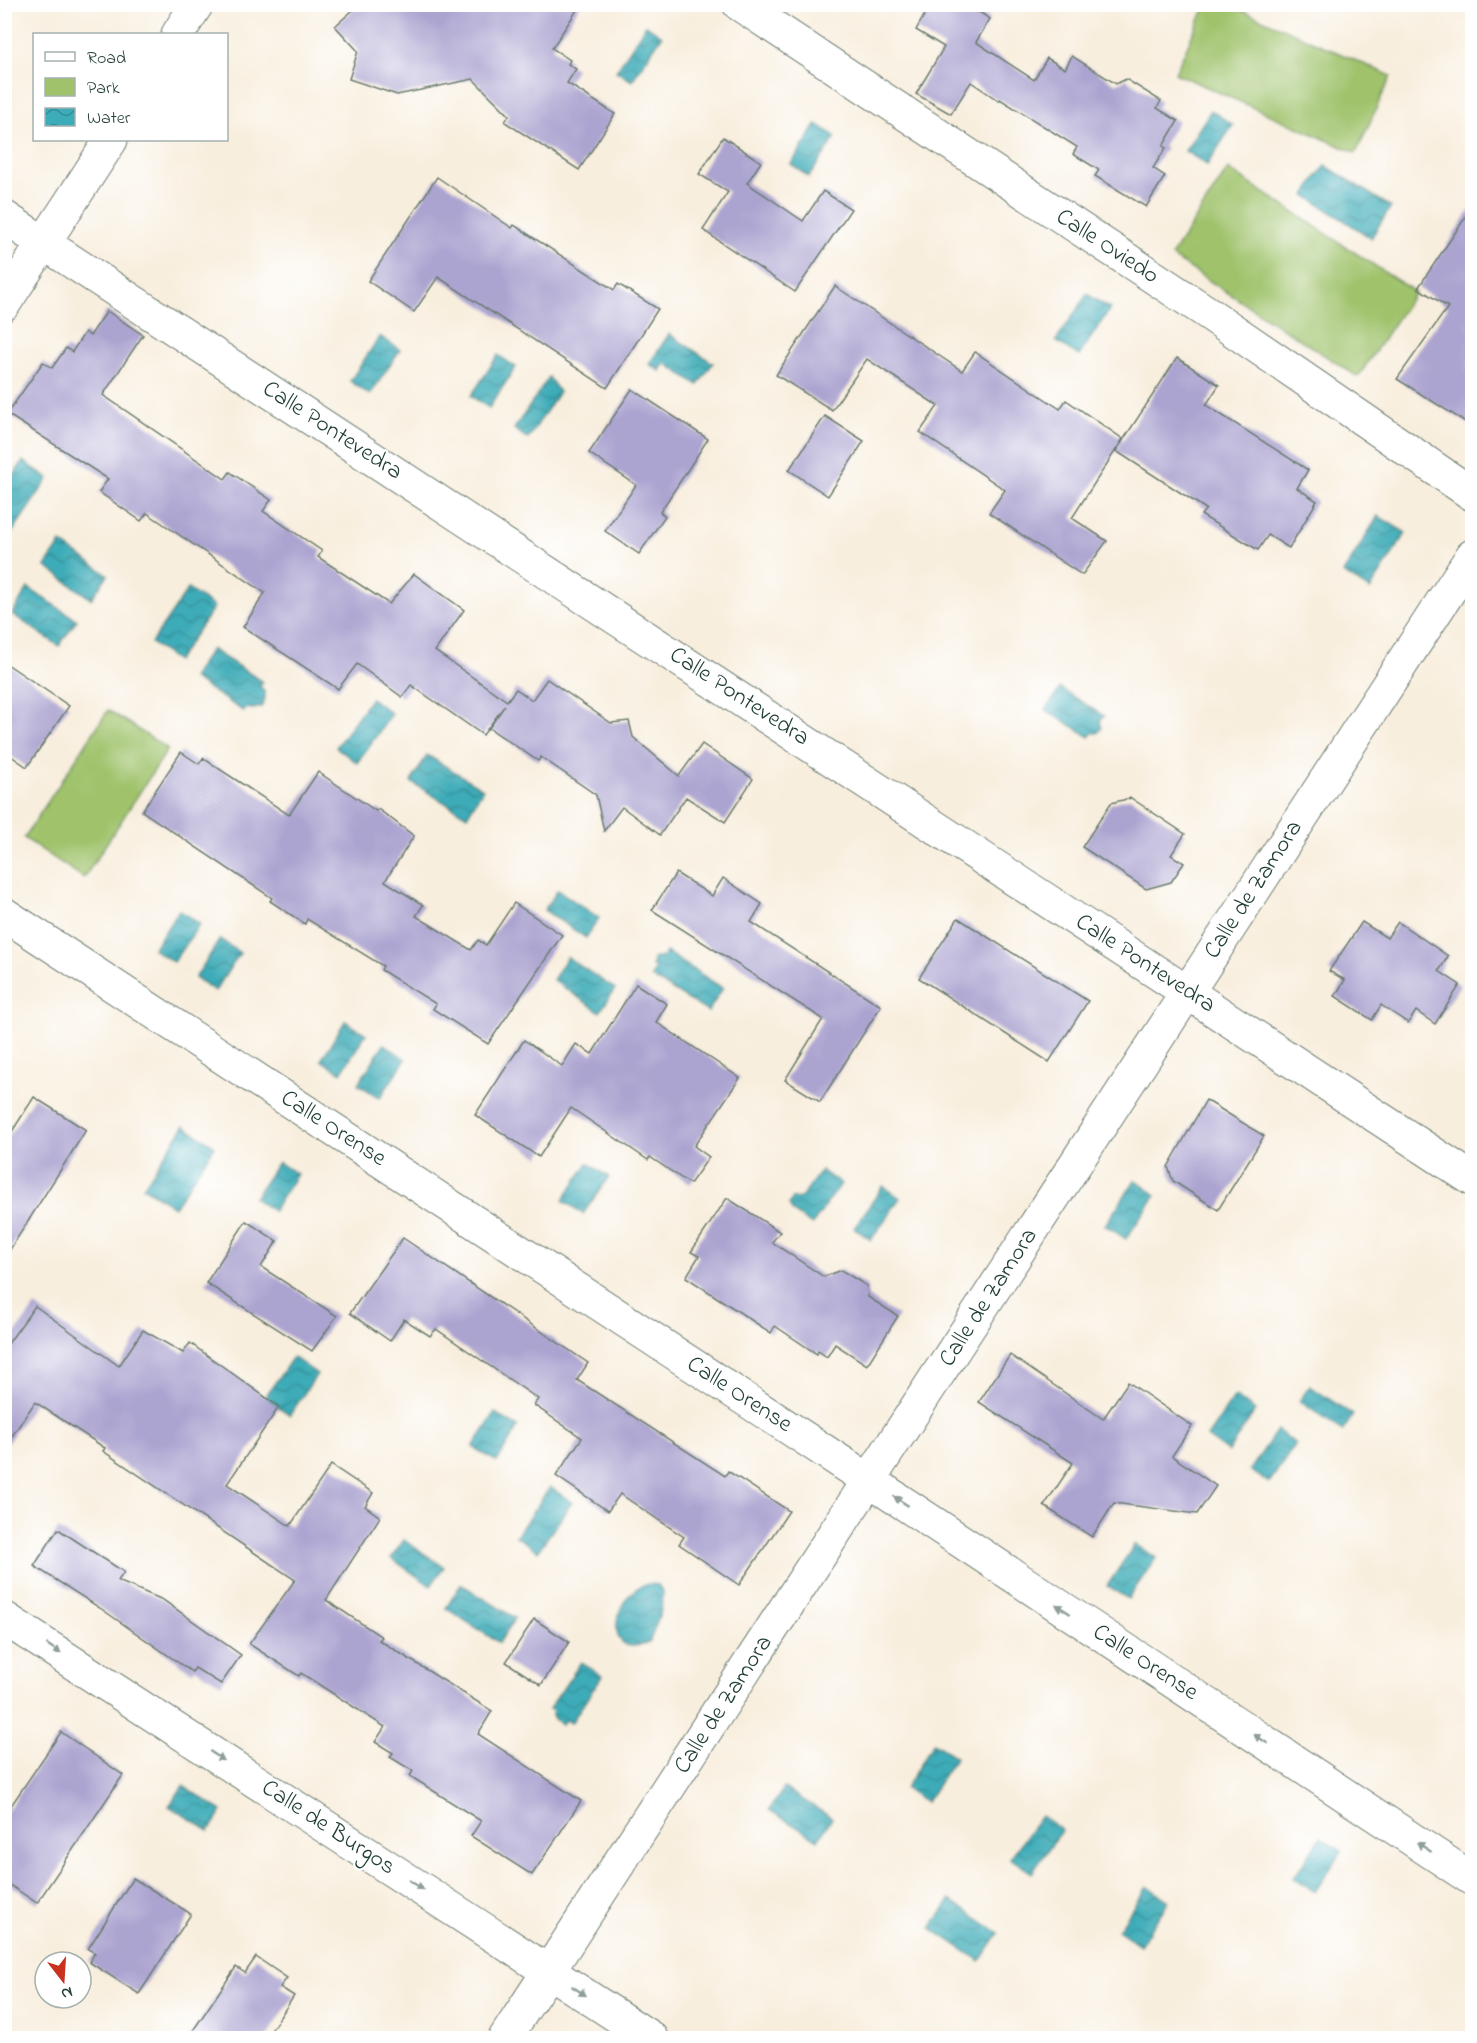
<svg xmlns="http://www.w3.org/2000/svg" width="1477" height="2043" font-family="'Indie Flower',sans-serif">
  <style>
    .park { fill: #9fc26b; stroke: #5f8050; stroke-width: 1.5 }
    .water { fill: url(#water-waves); stroke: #2e7476; stroke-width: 1.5 }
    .building { fill: #aca4d0 }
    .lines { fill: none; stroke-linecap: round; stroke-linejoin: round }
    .street-casing { stroke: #6b7b6f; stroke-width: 35 }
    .street { stroke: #fff; stroke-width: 33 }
    .oneway { fill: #8f9e9a }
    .labels { text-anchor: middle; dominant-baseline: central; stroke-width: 4.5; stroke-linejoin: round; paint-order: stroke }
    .street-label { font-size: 24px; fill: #1f3d34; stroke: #fff }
  </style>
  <defs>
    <pattern id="water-waves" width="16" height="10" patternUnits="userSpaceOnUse" patternTransform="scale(1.5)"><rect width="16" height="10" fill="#3cacb8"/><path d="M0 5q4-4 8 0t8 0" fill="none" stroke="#328d96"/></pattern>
  </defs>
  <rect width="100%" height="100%" fill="#fff"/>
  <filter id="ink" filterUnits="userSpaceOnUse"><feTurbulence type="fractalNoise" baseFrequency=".0167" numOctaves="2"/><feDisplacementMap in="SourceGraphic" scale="12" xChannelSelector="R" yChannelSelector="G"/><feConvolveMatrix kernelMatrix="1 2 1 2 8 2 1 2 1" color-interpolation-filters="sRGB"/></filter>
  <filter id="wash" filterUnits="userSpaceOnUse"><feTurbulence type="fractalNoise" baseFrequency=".008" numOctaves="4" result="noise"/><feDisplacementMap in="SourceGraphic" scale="24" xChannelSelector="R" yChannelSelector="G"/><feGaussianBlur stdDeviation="1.35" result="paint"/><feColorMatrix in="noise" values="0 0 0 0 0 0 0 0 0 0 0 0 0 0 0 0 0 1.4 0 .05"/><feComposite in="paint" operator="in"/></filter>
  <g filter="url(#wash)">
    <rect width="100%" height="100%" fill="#f8eedd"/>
    <g class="park">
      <path d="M 1228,4 L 1391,76 L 1356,153 L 1175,73 L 1206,5 Z"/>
      <path d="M 1228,169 L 1415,292 L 1358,377 L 1171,256 Z"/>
      <path d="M 108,710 L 168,749 L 84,878 L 24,838 Z"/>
    </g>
    <g class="water">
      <path d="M 646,25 L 662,36 L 632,81 L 616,71 Z"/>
      <path d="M 1211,110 L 1233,125 L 1207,165 L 1185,151 Z"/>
      <path d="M 817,124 L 836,137 L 809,177 L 791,164 Z"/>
      <path d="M 1325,165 L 1391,207 L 1371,238 L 1305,195 Z"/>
      <path d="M 1087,294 L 1110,309 L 1079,356 L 1056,341 Z"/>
      <path d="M 669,334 L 713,363 L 698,385 L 665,363 L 660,371 L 649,364 Z"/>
      <path d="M 380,336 L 400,350 L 370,395 L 350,381 Z"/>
      <path d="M 498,355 L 516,367 L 489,408 L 471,396 Z"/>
      <path d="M 549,377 L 559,392 L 528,439 L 514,429 Z"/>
      <path d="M 23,461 L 49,478 L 11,534 L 5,529 L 5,489 Z"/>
      <path d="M 1378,516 L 1406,533 L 1370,590 L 1343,573 Z"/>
      <path d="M 61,543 L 108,575 L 91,599 L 45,566 Z"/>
      <path d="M 28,588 L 77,620 L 59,646 L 12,614 Z"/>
      <path d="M 188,589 L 214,607 L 177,661 L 151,643 Z"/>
      <path d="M 211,649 L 263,682 L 260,686 C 267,693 266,699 261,707 L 253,709 L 246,708 L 243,711 L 192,678 Z"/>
      <path d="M 1060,688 L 1104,716 L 1100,721 L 1102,728 L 1098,733 L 1092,733 L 1090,737 L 1046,710 Z"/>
      <path d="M 371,698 L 392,714 L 357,763 L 336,747 Z"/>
      <path d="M 427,755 L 483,789 L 467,816 L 411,782 Z"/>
      <path d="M 558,890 L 599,918 L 586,938 L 544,910 Z"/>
      <path d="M 179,910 L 200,924 L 173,962 L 153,949 Z"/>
      <path d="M 220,939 L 240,953 L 215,991 L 195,978 Z"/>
      <path d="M 666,952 L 723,988 L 708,1012 L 651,977 L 655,970 L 652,965 L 653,959 L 659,957 L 663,958 Z"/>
      <path d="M 567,957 L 615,989 L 600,1012 L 553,980 Z"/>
      <path d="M 345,1021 L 366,1034 L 341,1073 L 321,1060 Z"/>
      <path d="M 384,1044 L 406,1059 L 380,1098 L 358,1084 Z"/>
      <path d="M 184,1126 L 215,1146 L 174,1207 L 143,1187 Z"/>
      <path d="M 278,1162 L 297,1174 L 273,1211 L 254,1198 Z"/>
      <path d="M 588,1163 L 609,1177 L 583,1214 L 563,1200 Z"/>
      <path d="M 821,1170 L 841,1184 L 812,1225 L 793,1212 L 789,1205 L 792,1199 L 801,1198 Z"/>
      <path d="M 1135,1180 L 1156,1195 L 1126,1239 L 1105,1225 Z"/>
      <path d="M 883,1186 L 900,1198 L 871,1240 L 854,1228 Z"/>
      <path d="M 293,1357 L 317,1374 L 290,1415 L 265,1397 Z"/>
      <path d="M 1310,1386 L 1353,1415 L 1343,1431 L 1299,1401 Z"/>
      <path d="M 1235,1396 L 1255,1411 L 1228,1452 L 1207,1437 Z"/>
      <path d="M 495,1413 L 518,1427 L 497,1462 L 473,1447 Z"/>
      <path d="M 1277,1430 L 1296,1444 L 1269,1483 L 1250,1470 Z"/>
      <path d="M 550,1487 L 572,1502 L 538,1551 L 516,1536 Z"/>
      <path d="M 404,1540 L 444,1567 L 431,1586 L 391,1558 Z"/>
      <path d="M 1135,1544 L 1156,1558 L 1128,1599 L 1107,1586 Z"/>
      <path d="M 461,1584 L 515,1618 L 499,1643 L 446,1608 Z"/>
      <path d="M 649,1584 L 658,1585 L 663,1592 L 661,1610 L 650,1641 C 599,1666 613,1588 649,1584 Z"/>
      <path d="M 581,1662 L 602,1676 L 571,1723 L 566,1720 L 561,1724 L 553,1718 L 553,1711 L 549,1709 Z"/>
      <path d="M 933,1743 L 956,1757 L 926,1802 L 905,1788 Z"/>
      <path d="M 183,1786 L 222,1811 L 209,1831 L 169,1806 Z"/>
      <path d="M 784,1788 L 832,1818 L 818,1840 L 769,1810 Z"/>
      <path d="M 1041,1816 L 1062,1830 L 1032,1873 L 1010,1858 Z"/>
      <path d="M 1321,1837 L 1342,1851 L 1315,1892 L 1293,1878 Z"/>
      <path d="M 1147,1886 L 1169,1901 L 1140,1945 L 1118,1930 Z"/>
      <path d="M 950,1900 L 999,1933 L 980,1961 L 931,1928 Z"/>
    </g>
    <g id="blocks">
      <g class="building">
        <path d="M 360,4 L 581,4 L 552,48 L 570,60 L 568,64 L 576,69 L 567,83 L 615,114 L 579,170 L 505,122 L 509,115 L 473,79 L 397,95 L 349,79 L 358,51 L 335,26 Z"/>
        <path d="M 931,4 L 967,4 L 990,19 L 976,42 L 1034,80 L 1047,58 L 1065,69 L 1072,56 L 1116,84 L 1126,79 L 1161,101 L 1157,108 L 1178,121 L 1163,146 L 1166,148 L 1153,168 L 1165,176 L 1146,207 L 1095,176 L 1099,170 L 1073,154 L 1077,147 L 1000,99 L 999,101 L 971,82 L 951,114 L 916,94 L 944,47 L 916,30 Z"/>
        <path d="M 723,137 L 761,162 L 747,183 L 803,221 L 823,191 L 851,209 L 795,292 L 703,230 L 728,192 L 699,174 Z"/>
        <path d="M 437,177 L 512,228 L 514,225 L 614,290 L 618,284 L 658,309 L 607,388 L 438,277 L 414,312 L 368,281 Z"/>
        <path d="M 1473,206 L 1473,427 L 1397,379 L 1448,307 L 1418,288 Z"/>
        <path d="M 835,286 L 962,371 L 975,352 L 1060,409 L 1066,400 L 1123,439 L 1072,518 L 1107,541 L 1082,575 L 989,513 L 1005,490 L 920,432 L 938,406 L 867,359 L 832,410 L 776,375 Z"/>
        <path d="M 107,311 L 143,335 L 103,395 L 225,479 L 230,472 L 271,500 L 263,511 L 322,551 L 318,557 L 389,604 L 414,574 L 464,610 L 435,651 L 507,701 L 516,689 L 532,700 L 547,679 L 611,723 L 629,721 L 633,737 L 679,776 L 702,744 L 753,779 L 725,822 L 686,797 L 660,835 L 622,807 L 604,831 L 596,795 L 541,757 L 538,761 L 489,728 L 505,705 L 483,735 L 411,685 L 402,697 L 357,664 L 338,689 L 243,627 L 265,593 L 147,513 L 141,521 L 99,492 L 108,479 L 7,414 L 43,362 L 52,368 L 66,348 L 72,352 L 85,332 L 90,336 Z"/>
        <path d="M 1177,358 L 1219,385 L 1206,405 L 1308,470 L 1297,488 L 1317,501 L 1289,548 L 1268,535 L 1258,550 L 1201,515 L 1206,509 L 1116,451 Z"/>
        <path d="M 632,389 L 708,439 L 660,512 L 665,516 L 639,554 L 605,531 L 636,485 L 589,453 Z"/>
        <path d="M 825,416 L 864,441 L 828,496 L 789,470 Z"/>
        <path d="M 4,662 L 69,706 L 27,767 L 4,751 Z"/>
        <path d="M 181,752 L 199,764 L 203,758 L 289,815 L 318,772 L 376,811 L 378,809 L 414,836 L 385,881 L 423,905 L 416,916 L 471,950 L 478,940 L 486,945 L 514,903 L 562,935 L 488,1044 L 433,1009 L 436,1004 L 381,970 L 383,966 L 307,919 L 305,924 L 270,901 L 272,898 L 142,811 Z"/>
        <path d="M 1131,798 L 1185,834 L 1171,855 L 1184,863 L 1171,882 L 1146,889 L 1082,847 L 1111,803 Z"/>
        <path d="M 676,873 L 712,896 L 723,878 L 762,904 L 751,922 L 881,1006 L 820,1102 L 785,1080 L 823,1019 L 652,910 Z"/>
        <path d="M 958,918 L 1088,1001 L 1049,1062 L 919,978 Z"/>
        <path d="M 1362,922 L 1387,938 L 1398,922 L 1448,956 L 1439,971 L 1460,985 L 1435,1024 L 1416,1011 L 1408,1023 L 1381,1005 L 1372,1020 L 1335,996 L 1345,980 L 1329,971 Z"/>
        <path d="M 636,984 L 667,1004 L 656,1022 L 740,1078 L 694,1146 L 709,1157 L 690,1184 L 650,1157 L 648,1160 L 571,1108 L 539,1157 L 475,1115 L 524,1040 L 562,1066 L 576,1044 L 592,1054 Z"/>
        <path d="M 34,1097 L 86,1130 L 4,1259 L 4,1144 Z"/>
        <path d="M 1206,1100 L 1264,1136 L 1218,1210 L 1173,1181 L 1168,1167 Z"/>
        <path d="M 727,1198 L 780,1232 L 772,1242 L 824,1277 L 841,1270 L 867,1286 L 868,1297 L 898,1316 L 867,1365 L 835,1344 L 827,1357 L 818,1351 L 817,1354 L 775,1326 L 771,1333 L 686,1277 L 699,1256 L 691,1252 Z"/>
        <path d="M 246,1221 L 277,1241 L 261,1267 L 337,1316 L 312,1351 L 206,1283 Z"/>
        <path d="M 403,1238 L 588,1363 L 577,1380 L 725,1476 L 728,1471 L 789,1511 L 739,1585 L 679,1544 L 684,1537 L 620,1494 L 608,1511 L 556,1476 L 582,1438 L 534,1405 L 538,1399 L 436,1329 L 430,1336 L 404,1319 L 390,1341 L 350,1313 Z"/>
        <path d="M 35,1306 L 119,1366 L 143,1330 L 183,1353 L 190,1343 L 279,1407 L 227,1484 L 290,1526 L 331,1465 L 373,1493 L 365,1506 L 380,1517 L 326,1600 L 382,1637 L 379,1640 L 492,1711 L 478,1734 L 581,1801 L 532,1875 L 471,1836 L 481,1821 L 410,1776 L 413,1771 L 390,1757 L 393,1753 L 375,1742 L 385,1727 L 301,1673 L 299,1676 L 249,1644 L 295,1580 L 103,1451 L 105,1448 L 35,1402 L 4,1448 L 4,1349 Z"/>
        <path d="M 1010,1355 L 1103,1419 L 1128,1382 L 1192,1426 L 1172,1456 L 1216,1486 L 1197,1514 L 1114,1503 L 1092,1537 L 1044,1506 L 1073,1463 L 979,1402 Z"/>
        <path d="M 58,1529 L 124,1572 L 118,1581 L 163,1600 L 241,1655 L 221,1684 L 195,1668 L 192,1672 L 100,1608 L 34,1566 Z"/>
        <path d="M 534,1619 L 569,1642 L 541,1685 L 506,1662 Z"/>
        <path d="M 61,1732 L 123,1775 L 37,1903 L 4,1881 L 4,1816 Z"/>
        <path d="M 133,1878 L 191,1914 L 139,1994 L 89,1962 L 95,1953 L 88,1949 Z"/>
        <path d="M 256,1957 L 287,1978 L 280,1987 L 294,1996 L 266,2038 L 188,2038 L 236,1967 L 245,1973 Z"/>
      </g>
    </g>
  </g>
  <g filter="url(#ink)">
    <use href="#blocks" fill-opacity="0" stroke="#6b7b6f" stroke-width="1.5"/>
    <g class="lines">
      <g class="street-casing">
        <g id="street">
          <path d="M 739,4 L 1208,313 L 1472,494"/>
          <path d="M 178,34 L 197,4"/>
          <path d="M 4,217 L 1472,1179"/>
          <path d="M 4,304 L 111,140"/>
          <path d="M 4,914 L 870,1481 L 1472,1879"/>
          <path d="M 4,1618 L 651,2038"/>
          <path d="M 505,2038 L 1472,556"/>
        </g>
      </g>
      <use href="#street" class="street"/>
    </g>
    <defs><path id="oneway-solid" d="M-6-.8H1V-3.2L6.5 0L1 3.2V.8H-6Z" transform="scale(1.5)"/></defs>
    <g class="oneway">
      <use href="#oneway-solid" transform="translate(901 1501) rotate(-147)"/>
      <use href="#oneway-solid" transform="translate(1063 1609) rotate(-147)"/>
      <use href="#oneway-solid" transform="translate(54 1649) rotate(33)"/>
      <use href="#oneway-solid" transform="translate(1261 1739) rotate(-147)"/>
      <use href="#oneway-solid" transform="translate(217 1756) rotate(33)"/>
      <use href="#oneway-solid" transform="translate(1424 1847) rotate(-147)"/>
      <use href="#oneway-solid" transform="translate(416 1885) rotate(33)"/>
      <use href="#oneway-solid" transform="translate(579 1991) rotate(33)"/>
    </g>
  </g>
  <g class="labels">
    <g class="street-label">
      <text transform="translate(1107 247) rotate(33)">Calle Oviedo</text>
      <text transform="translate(332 431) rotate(33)">Calle Pontevedra</text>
      <text transform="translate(739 697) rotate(33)">Calle Pontevedra</text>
      <text transform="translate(1254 890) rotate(-57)">Calle de Zamora</text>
      <text transform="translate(1145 964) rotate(33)">Calle Pontevedra</text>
      <text transform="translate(333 1129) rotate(33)">Calle Orense</text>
      <text transform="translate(989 1298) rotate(-57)">Calle de Zamora</text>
      <text transform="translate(739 1395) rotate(33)">Calle Orense</text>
      <text transform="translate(1145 1663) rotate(33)">Calle Orense</text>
      <text transform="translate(724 1705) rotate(-57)">Calle de Zamora</text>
      <text transform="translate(328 1828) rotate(33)">Calle de Burgos</text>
    </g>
  </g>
  <rect width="1477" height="2043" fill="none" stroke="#fff" stroke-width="24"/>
  <rect x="33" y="33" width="195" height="108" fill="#ffffff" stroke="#a5b1ae" stroke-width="1.5"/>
  <rect x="45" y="52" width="30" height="9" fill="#ffffff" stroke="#a5b1ae" stroke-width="1.5"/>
  <text x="87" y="63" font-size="18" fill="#1f3d34">Road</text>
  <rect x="45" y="78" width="30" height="18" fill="#9fc26b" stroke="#a5b1ae" stroke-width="1.5"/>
  <text x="87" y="93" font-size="18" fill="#1f3d34">Park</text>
  <rect x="45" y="108" width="30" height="18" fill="url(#water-waves)" stroke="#a5b1ae" stroke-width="1.5"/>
  <text x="87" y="123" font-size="18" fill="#1f3d34">Water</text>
  <g transform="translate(63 1980) rotate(163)"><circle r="28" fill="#ffffff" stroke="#a5b1ae" stroke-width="1.5"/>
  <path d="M0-4.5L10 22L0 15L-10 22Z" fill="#c8321e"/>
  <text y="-9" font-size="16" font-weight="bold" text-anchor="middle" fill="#1f3d34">N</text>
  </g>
</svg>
